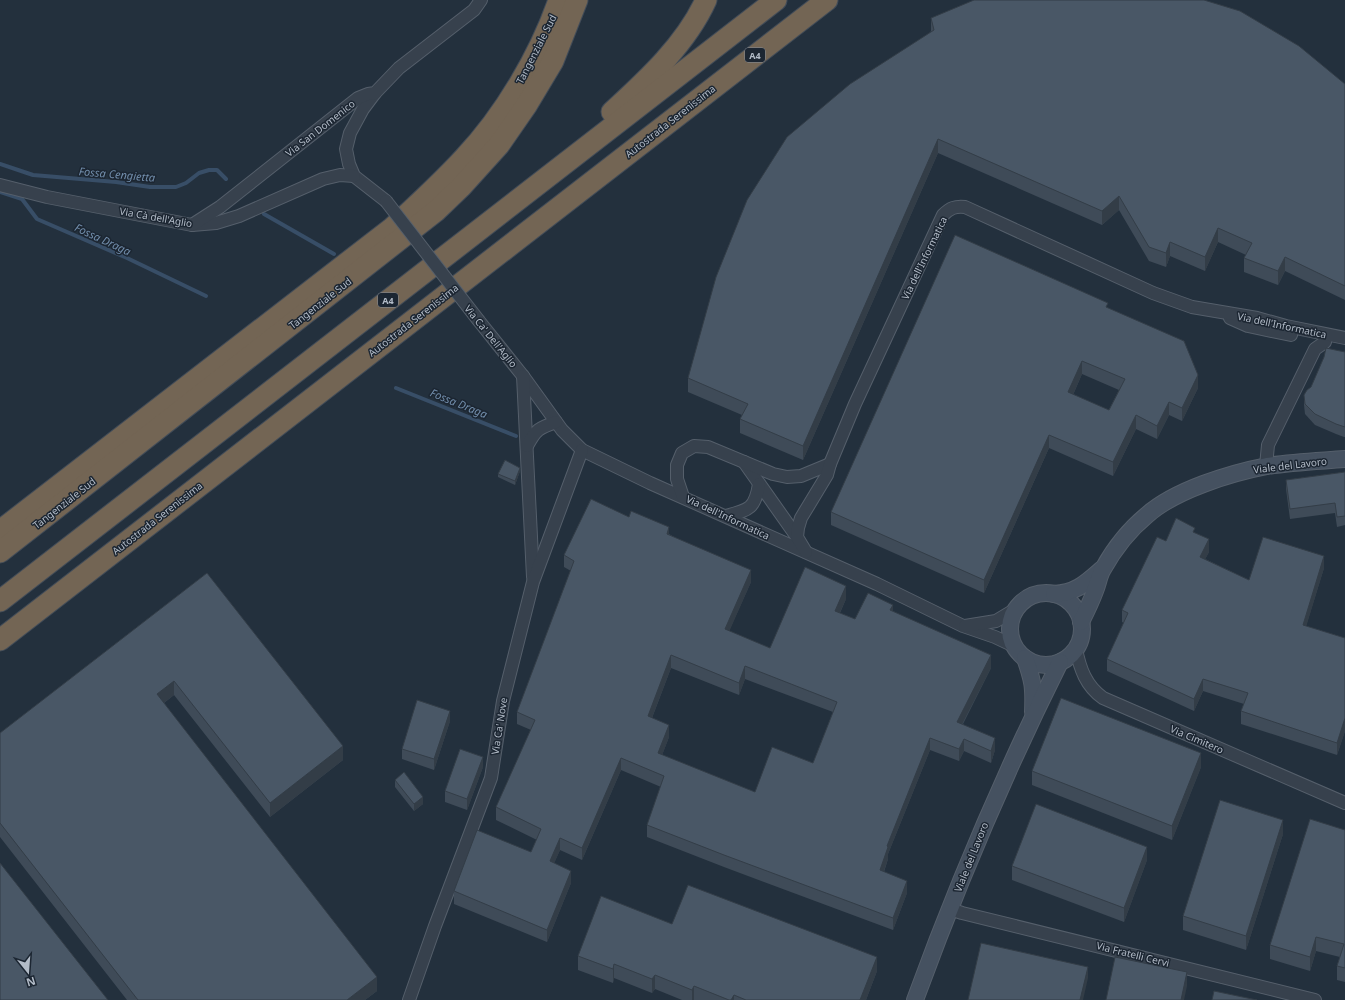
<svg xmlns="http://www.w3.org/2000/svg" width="1345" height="1000" font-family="'Noto Sans',sans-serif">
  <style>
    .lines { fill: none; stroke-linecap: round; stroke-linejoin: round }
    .stream { stroke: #384e67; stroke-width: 4 }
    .street-casing { stroke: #555f6b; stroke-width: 14 }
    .secondary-casing { stroke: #555f6b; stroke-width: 18 }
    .highway-casing { stroke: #424c58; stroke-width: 23 }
    .street { stroke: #37414d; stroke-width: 12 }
    .secondary { stroke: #455160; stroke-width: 16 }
    .highway { stroke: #736554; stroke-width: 21 }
    .street-bridge-casing { stroke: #555f6b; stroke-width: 14; stroke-linecap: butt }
    .street-bridge { stroke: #37414d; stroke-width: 12 }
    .wall { fill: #3f4b58; fill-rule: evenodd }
    .shaded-wall { fill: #333d47 }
    .building { fill: #495766; stroke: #333d47; fill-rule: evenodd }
    .labels { text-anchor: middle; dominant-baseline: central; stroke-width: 3; stroke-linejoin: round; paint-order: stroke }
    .shield { fill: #1c2632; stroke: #868f9b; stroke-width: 1 }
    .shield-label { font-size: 9px; font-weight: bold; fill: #b3bcc8 }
    .street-label { font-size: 10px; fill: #b3bcc8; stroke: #1c2632 }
    .water-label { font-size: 11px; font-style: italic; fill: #728eac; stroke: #1c2632 }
  </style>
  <rect width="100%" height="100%" fill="#23303d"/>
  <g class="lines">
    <g class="stream">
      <path d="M 0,164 L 33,175 L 116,182 L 150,187 L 176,187 L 186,183 L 199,173 L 209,170 L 217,170 L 226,179"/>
      <path d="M 0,192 L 22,199 L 37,219 L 127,258 L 206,296"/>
      <path d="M 264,214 L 334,254"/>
      <path d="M 396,388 L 516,436"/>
    </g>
    <g class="street-casing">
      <g id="street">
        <path d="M 375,93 L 363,109 L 350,133 L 346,149 L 349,164 L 354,176 L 386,201"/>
        <path d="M 0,185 L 47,197 L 192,225 L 216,223 L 239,216 L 323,179 L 340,175 L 354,176"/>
        <path d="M 192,225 L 220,207 L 358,98 L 368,94 L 375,93 L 399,68 L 474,10 L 481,0"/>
        <path d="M 1230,318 L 1248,326 L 1291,335"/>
        <path d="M 479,321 L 523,376 L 562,430 L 582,450 L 650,483 L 877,584 L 963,626 L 995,637 L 1014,646"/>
        <path d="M 523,376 L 533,577"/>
        <path d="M 527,446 C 536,429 539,428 556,422"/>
        <path d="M 744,462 L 797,537"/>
        <path d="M 1266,466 L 1268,445 L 1315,349 L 1325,342"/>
        <path d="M 683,497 L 677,479 L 677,465 L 682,453 L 694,446 L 708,447 L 773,474 L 787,477 L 801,476 L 830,464"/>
        <path d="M 726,516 C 749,510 755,509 759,484"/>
        <path d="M 806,552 L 797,537 L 798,528 L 801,518 L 827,475 L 830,464 L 855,404 L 943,215 C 950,208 955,206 965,207 L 1153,293 L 1192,307 L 1257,318 L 1286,326 L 1345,338"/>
        <path d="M 965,626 L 996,621 L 1016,609"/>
        <path d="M 1076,649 C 1080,669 1086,686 1103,698 L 1345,803"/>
        <path d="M 950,909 L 962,913 L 1315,1000"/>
        <path d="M 409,1000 L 435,926 L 491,778 L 503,701 L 533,582 L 582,450"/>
      </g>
    </g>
    <g class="secondary-casing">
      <g id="secondary">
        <circle cx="1046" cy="629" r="36"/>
        <path d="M 1054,594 C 1076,593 1086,583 1102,569"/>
        <path d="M 1081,622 C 1086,612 1091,602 1095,591 C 1098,584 1099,575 1103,569 C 1114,549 1130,529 1147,515 C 1175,490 1231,473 1267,466 C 1292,462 1319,461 1345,459"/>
        <path d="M 1025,658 C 1033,681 1034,687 1033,712"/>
        <path d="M 915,1000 C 957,885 1005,772 1060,662"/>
      </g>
    </g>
    <g class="highway-casing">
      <g id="highway">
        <path d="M 612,112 C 647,80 686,44 706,0"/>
        <path d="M 0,531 L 392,228 C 417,205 441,183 464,158 C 504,116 540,55 559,0"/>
        <path d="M 0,552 L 436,211 L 461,187 L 499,145 L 526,106 L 553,61 L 577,0"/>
        <path d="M 0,601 L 776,0"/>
        <path d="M 0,640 L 827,0"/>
      </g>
    </g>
    <use href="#street" class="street"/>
    <use href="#secondary" class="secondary"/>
    <use href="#highway" class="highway"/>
    <g class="street-bridge-casing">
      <path id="street-bridge" d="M 386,201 L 479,321"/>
    </g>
    <use href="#street-bridge" class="street-bridge"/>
  </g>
  <g class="wall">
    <path d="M 931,18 L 1345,84 L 1345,300 L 1285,271 L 1278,285 L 1244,272 L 1244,258 L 1246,255 L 1218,242 L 1205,271 L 1170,256 L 1166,267 L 1149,261 L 1119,210 L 1102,225 L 938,153 L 803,460 L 740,433 L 740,419 L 742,415 L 688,392 L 688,378 L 931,31 Z"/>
    <path d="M 1108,308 L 1198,388 L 1182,421 L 1169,415 L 1157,439 L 1136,429 L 1113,476 L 1049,448 L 984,593 L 831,525 L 831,512 ZM 1082,374 L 1119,390 L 1109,410 L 1073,395 Z"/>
    <path d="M 1345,352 L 1345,437 L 1344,437 L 1336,434 L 1315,425 L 1305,414 L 1304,405 L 1304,395 Z"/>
    <path d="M 520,471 L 515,485 L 498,477 L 498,474 Z"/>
    <path d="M 1345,472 L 1345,525 L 1337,527 L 1335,513 L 1290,519 L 1286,489 L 1286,480 Z"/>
    <path d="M 629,517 L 669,534 L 751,582 L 729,631 L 770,648 L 846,599 L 840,613 L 855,619 L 893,611 L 991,668 L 963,724 L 995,750 L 991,763 L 964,751 L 959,761 L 930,750 L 888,854 L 888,859 L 884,872 L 907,893 L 893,930 L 724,867 L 647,837 L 647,825 L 661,787 L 621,770 L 582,860 L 560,850 L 554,863 L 571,883 L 547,942 L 454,904 L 454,891 L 531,852 L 537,840 L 496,820 L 496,807 L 531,730 L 517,724 L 517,712 L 571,571 L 564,567 L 564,555 ZM 671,668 L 739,695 L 745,679 L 833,712 L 813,763 L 755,792 L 662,755 L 669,737 L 652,718 Z"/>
    <path d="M 1195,533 L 1209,552 L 1205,559 L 1249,580 L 1324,568 L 1306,626 L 1345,638 L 1345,731 L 1337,755 L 1241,724 L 1241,711 L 1244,704 L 1203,691 L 1194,711 L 1107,671 L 1107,659 L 1124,623 L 1122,622 L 1122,610 L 1166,541 Z"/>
    <path d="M 207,573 L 343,760 L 270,817 L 174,695 L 164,703 L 377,991 L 365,1000 L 127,1000 L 0,837 L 0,733 Z"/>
    <path d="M 450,721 L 434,770 L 402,759 L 402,749 Z"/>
    <path d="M 483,767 L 467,810 L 445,802 L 445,791 Z"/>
    <path d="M 1201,767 L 1172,840 L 1032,785 L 1032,771 Z"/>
    <path d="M 395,780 L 423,804 L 414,811 L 395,787 Z"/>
    <path d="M 1345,830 L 1345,982 L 1337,980 L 1337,966 L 1340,957 L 1316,951 L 1310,971 L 1270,959 L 1270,945 Z"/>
    <path d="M 1283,834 L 1246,950 L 1183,930 L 1183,916 Z"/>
    <path d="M 1147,860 L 1124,922 L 1012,880 L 1012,866 Z"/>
    <path d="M 672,924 L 877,971 L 866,1000 L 682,1000 L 655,989 L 652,993 L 614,978 L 613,983 L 578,970 L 578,956 Z"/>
  </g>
  <g class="shaded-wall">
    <path d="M 938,139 L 938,153 L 803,460 L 803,446 Z"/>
    <path d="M 1119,196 L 1119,210 L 1102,225 L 1102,211 Z"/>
    <path d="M 1218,228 L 1218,242 L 1205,271 L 1205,257 Z"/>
    <path d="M 1170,242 L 1170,256 L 1166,267 L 1166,253 Z"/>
    <path d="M 1285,257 L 1285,271 L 1278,285 L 1278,271 Z"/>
    <path d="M 1082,361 L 1082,374 L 1068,406 L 1068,392 Z"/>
    <path d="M 1198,375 L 1198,388 L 1182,421 L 1182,408 Z"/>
    <path d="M 1169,402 L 1169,415 L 1157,439 L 1157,426 Z"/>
    <path d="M 1136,415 L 1136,429 L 1113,476 L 1113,462 Z"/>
    <path d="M 1049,435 L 1049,448 L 984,593 L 984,580 Z"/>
    <path d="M 520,468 L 520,471 L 515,485 L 515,481 Z"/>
    <path d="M 669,527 L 669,539 L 667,534 Z"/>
    <path d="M 1209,539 L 1209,552 L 1200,569 L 1200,557 Z"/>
    <path d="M 1324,556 L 1324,568 L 1303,637 L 1303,625 Z"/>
    <path d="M 751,570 L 751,582 L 725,641 L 725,629 Z"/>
    <path d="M 846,586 L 846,599 L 835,623 L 835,611 Z"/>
    <path d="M 893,605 L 893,617 L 890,610 Z"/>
    <path d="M 671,655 L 671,668 L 648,728 L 648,716 Z"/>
    <path d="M 991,655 L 991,668 L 957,734 L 957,722 Z"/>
    <path d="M 745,666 L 745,679 L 739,695 L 739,683 Z"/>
    <path d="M 1203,679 L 1203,691 L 1194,711 L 1194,699 Z"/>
    <path d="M 174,681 L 174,695 L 157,708 L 157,694 Z"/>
    <path d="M 450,711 L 450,721 L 434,770 L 434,759 Z"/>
    <path d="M 1345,718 L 1345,731 L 1337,755 L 1337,743 Z"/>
    <path d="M 669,725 L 669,737 L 658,766 L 658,753 Z"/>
    <path d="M 930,738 L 930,750 L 888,854 L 888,859 L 880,882 L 880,870 L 887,846 Z"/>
    <path d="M 995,738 L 995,750 L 991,763 L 991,751 Z"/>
    <path d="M 964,739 L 964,751 L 959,761 L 959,749 Z"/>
    <path d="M 343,746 L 343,760 L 270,817 L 270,803 Z"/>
    <path d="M 1201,753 L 1201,767 L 1172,840 L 1172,826 Z"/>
    <path d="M 483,757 L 483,767 L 467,810 L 467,799 Z"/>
    <path d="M 621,758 L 621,770 L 582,860 L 582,848 Z"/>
    <path d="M 423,797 L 423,804 L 414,811 L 414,804 Z"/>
    <path d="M 1283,820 L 1283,834 L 1246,950 L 1246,936 Z"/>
    <path d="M 560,838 L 560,850 L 550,873 L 550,861 Z"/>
    <path d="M 1147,847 L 1147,860 L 1124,922 L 1124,908 Z"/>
    <path d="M 571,871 L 571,883 L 547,942 L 547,930 Z"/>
    <path d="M 907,881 L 907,893 L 893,930 L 893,918 Z"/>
    <path d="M 1316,937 L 1316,951 L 1310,971 L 1310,957 Z"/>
    <path d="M 877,957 L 877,971 L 866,1000 L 860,1000 Z"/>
    <path d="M 614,964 L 614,978 L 613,983 L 613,969 Z"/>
    <path d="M 1088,967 L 1088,978 L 1083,1000 L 1080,1000 Z"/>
    <path d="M 1187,972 L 1187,986 L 1184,1000 L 1181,1000 Z"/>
    <path d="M 655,975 L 655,989 L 652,993 L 652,979 Z"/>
    <path d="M 377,977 L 377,991 L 365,1000 L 347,1000 Z"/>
    <path d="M 694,986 L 694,1000 L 692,1000 L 692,990 Z"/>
    <path d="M 734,995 L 734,1000 L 731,1000 Z"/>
  </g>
  <g class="building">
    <path d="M 974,0 L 1204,0 L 1240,11 L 1299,46 L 1345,84 L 1345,286 L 1285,257 L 1278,271 L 1244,258 L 1252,243 L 1218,228 L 1205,257 L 1170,242 L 1166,253 L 1149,247 L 1119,196 L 1102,211 L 938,139 L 803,446 L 740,419 L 748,404 L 688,378 L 716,277 L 747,200 L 787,137 L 850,84 L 934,30 L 931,18 Z"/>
    <path d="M 955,235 L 1108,303 L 1106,307 L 1184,341 L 1198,375 L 1182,408 L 1169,402 L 1157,426 L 1136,415 L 1113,462 L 1049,435 L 984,580 L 831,512 ZM 1082,361 L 1125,379 L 1109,410 L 1068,392 Z"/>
    <path d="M 1326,348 L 1345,352 L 1345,427 L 1336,424 L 1315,414 L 1305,404 L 1304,395 L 1307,390 L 1311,387 L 1324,357 Z"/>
    <path d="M 505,460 L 520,468 L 515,481 L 498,474 Z"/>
    <path d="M 1345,472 L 1345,516 L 1337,517 L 1335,503 L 1290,509 L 1286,480 Z"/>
    <path d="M 591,499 L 629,517 L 631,511 L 669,527 L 667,534 L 751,570 L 725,629 L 770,648 L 805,567 L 846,586 L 835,611 L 855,619 L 868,593 L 893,605 L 890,610 L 991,655 L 957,722 L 995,738 L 991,751 L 964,739 L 959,749 L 930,738 L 887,846 L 888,847 L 880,870 L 907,881 L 893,918 L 724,855 L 647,825 L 664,776 L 621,758 L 582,848 L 560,838 L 550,861 L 571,871 L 547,930 L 454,891 L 477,830 L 531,852 L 541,829 L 496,807 L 535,720 L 517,712 L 574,561 L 564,555 ZM 671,655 L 739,683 L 745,666 L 837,702 L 813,763 L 772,747 L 755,792 L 658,753 L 669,725 L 648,716 Z"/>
    <path d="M 1176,518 L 1195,528 L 1193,532 L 1209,539 L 1200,557 L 1249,580 L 1263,537 L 1324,556 L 1303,625 L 1345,638 L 1345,718 L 1337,743 L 1241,711 L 1248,693 L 1203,679 L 1194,699 L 1107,659 L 1128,613 L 1122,610 L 1157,537 L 1166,541 Z"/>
    <path d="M 207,573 L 343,746 L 270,803 L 174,681 L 157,694 L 377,977 L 347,1000 L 138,1000 L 0,823 L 0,733 Z"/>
    <path d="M 1061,698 L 1201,753 L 1172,826 L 1032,771 Z"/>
    <path d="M 417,700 L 450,711 L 434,759 L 402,749 Z"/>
    <path d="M 460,749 L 483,757 L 467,799 L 445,791 Z"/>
    <path d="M 404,772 L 423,797 L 414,804 L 395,780 Z"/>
    <path d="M 1220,800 L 1283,820 L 1246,936 L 1183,916 Z"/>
    <path d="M 1036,804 L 1147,847 L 1124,908 L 1012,866 Z"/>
    <path d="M 1310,819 L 1345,830 L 1345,968 L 1337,966 L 1344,944 L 1316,937 L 1310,957 L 1270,945 Z"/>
    <path d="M 0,863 L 108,1000 L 0,1000 Z"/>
    <path d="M 688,885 L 877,957 L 860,1000 L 746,1000 L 734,995 L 731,1000 L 729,1000 L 694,986 L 692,990 L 655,975 L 652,979 L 614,964 L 613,969 L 578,956 L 601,896 L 672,924 Z"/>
    <path d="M 981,943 L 1088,967 L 1080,1000 L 968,1000 Z"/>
    <path d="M 1115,957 L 1187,972 L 1181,1000 L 1106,1000 Z"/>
    <path d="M 1214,991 L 1257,1000 L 1212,1000 Z"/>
  </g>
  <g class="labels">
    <g class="shield">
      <rect x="745" y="48" width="20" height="14" rx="3"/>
      <rect x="378" y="293" width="20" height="14" rx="3"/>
    </g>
    <g class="shield-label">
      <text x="755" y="55">A4</text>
      <text x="388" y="300">A4</text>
    </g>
    <g class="street-label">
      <text transform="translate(536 49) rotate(-63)">Tangenziale Sud</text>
      <text transform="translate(670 121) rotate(-38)">Autostrada Serenissima</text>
      <text transform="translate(320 128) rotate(-38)">Via San Domenico</text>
      <text transform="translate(156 217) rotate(10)">Via Cà dell'Aglio</text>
      <text transform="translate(924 258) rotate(-64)">Via dell'Informatica</text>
      <text transform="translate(320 303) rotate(-38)">Tangenziale Sud</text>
      <text transform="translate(413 320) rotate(-38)">Autostrada Serenissima</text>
      <text transform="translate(1282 325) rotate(12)">Via dell'Informatica</text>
      <text transform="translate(491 336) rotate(51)">Via Ca' Dell'Aglio</text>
      <text transform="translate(1290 465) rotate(-7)">Viale del Lavoro</text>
      <text transform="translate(64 503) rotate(-38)">Tangenziale Sud</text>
      <text transform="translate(728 517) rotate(25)">Via dell'Informatica</text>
      <text transform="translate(157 518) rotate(-38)">Autostrada Serenissima</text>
      <text transform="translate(499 726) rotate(-81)">Via Ca' Nove</text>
      <text transform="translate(1197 739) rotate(23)">Via Cimitero</text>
      <text transform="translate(971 857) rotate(-68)">Viale del Lavoro</text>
      <text transform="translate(1133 954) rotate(14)">Via Fratelli Cervi</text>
    </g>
    <g class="water-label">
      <text transform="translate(117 174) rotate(5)">Fossa Cengietta</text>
      <text transform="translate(103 239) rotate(25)">Fossa Draga</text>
      <text transform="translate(459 403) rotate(22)">Fossa Draga</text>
    </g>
  </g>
  <g transform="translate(28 972) rotate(163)" stroke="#1c2632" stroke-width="3" paint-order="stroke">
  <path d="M0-3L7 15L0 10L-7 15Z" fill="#b3bcc8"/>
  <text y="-6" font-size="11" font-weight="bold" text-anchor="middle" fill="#b3bcc8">N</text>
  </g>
</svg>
